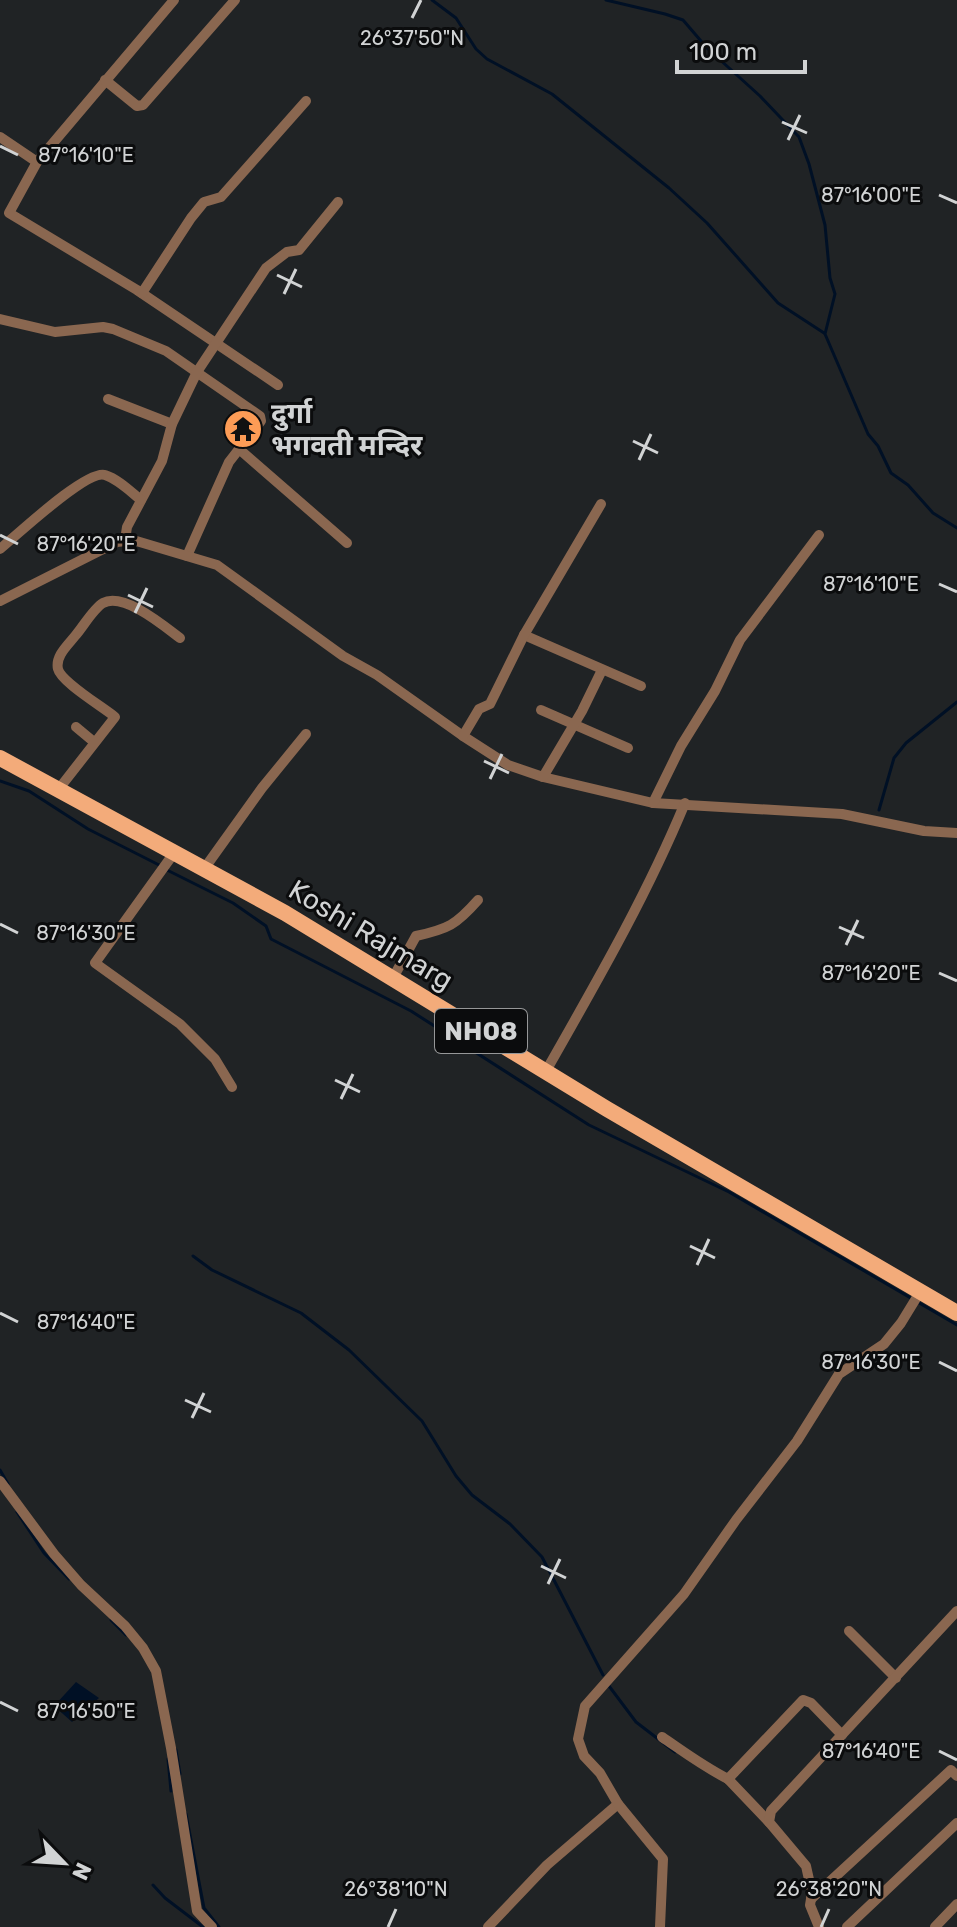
<svg xmlns="http://www.w3.org/2000/svg" width="957" height="1927" font-family="Rubik,'Noto Sans Devanagari',sans-serif">
  <style>
    .water { fill: #001025 }
    .lines { fill: none; stroke-linecap: round; stroke-linejoin: round }
    .stream { stroke: #001025; stroke-width: 3 }
    .minor { stroke: #8a6750; stroke-width: 10 }
    .primary { stroke: #f3ab7a; stroke-width: 16 }
    .ticks { fill: none; stroke: #d1d3d4; stroke-width: 3 }
    .labels { text-anchor: middle; dominant-baseline: central; stroke-width: 6; stroke-linejoin: round; paint-order: stroke }
    .shield { fill: #0b0c0d; stroke: #969798; stroke-width: 2 }
    .shield-label { font-size: 26px; font-weight: bold; fill: #d1d3d4 }
    .poi-label { font-size: 28px; font-weight: bold; fill: #d1d3d4; stroke: #0b0c0d; text-anchor: start }
    .street-label { font-size: 28px; fill: #d1d3d4; stroke: #0b0c0d }
    .ticks-label { font-size: 20px; text-anchor: middle; fill: #d1d3d4; stroke: #0b0c0d; stroke-width: 6; stroke-linejoin: round; paint-order: stroke }
  </style>
  <rect width="100%" height="100%" fill="#202325"/>
  <path class="water" d="M 76,1682 L 99,1698 L 72,1722 L 54,1706 Z"/>
  <g class="lines">
    <g class="stream">
      <path d="M 432,0 L 456,18 L 476,49 L 487,59 L 552,94 L 669,188 L 707,223 L 778,303 L 824,333"/>
      <path d="M 606,0 L 665,14 L 683,20 L 707,48 L 760,96 L 799,137 L 809,164 L 825,225 L 830,278 L 835,294 L 825,334 L 868,434 L 878,446 L 891,473 L 908,485 L 933,513 L 957,528"/>
      <path d="M 0,781 L 29,791 L 88,829 L 161,866"/>
      <path d="M 879,810 L 894,758 L 906,743 L 957,702"/>
      <path d="M 167,870 L 233,903 L 266,926 L 271,939 L 411,1011 L 589,1125 L 729,1192 L 957,1325"/>
      <path d="M 193,1256 L 212,1270 L 301,1313 L 349,1350 L 422,1421 L 456,1476 L 472,1495 L 510,1524 L 542,1557 L 603,1675"/>
      <path d="M 0,1470 L 8,1484"/>
      <path d="M 17,1512 L 44,1553 L 69,1579"/>
      <path d="M 111,1620 L 126,1635"/>
      <path d="M 609,1686 L 636,1722 L 675,1752"/>
      <path d="M 176,1750 L 180,1774"/>
      <path d="M 168,1759 L 171,1791"/>
      <path d="M 186,1814 L 204,1908 L 219,1927"/>
      <path d="M 153,1885 L 165,1898 L 203,1927"/>
    </g>
    <g class="minor">
      <path d="M 174,0 L 37,162 L 9,213 L 137,290 L 278,385"/>
      <path d="M 105,80 L 137,106 L 143,105 L 235,0"/>
      <path d="M 0,137 L 37,162"/>
      <path d="M 142,293 L 191,218 L 204,202 L 221,197 L 306,101"/>
      <path d="M 0,319 L 55,332 L 103,327 L 113,329 L 166,351 L 260,416 L 261,421 L 229,462 L 187,556"/>
      <path d="M 108,399 L 172,424"/>
      <path d="M 239,449 L 347,543"/>
      <path d="M 125,540 L 127,527 L 162,461 L 172,424 L 197,372 L 266,268 L 287,252 L 299,250 L 338,202"/>
      <path d="M 0,549 C 17,535 87,469 105,475 C 118,479 131,492 141,500"/>
      <path d="M 0,601 L 117,542 L 133,540 L 217,565 L 343,656 L 377,675 L 463,736 L 508,765 L 543,777 L 653,803 L 842,814 L 924,831 L 957,833"/>
      <path d="M 524,635 L 641,686"/>
      <path d="M 541,710 L 628,748"/>
      <path d="M 76,727 L 94,742"/>
      <path d="M 463,736 L 479,709 L 490,704 L 524,635 L 601,504"/>
      <path d="M 543,777 L 582,711 L 602,670"/>
      <path d="M 58,790 L 115,717 C 103,707 61,682 58,669 C 55,656 68,645 75,636 C 83,627 93,609 103,603 C 124,592 164,626 180,638"/>
      <path d="M 653,803 L 681,746 L 715,691 L 740,640 L 819,535"/>
      <path d="M 174,853 L 95,963 L 180,1024 L 215,1059 L 232,1087"/>
      <path d="M 204,869 L 262,788 L 306,734"/>
      <path d="M 393,978 L 416,936 C 448,929 456,925 478,900"/>
      <path d="M 546,1071 C 596,983 646,897 685,803"/>
      <path d="M 0,1481 L 54,1554 L 81,1585 L 125,1626 L 143,1648 L 156,1671 L 171,1748 L 197,1911 L 212,1927"/>
      <path d="M 849,1631 L 896,1678"/>
      <path d="M 662,1737 C 684,1752 704,1767 728,1779"/>
      <path d="M 769,1822 L 728,1779 L 803,1700 L 811,1703 L 842,1735"/>
      <path d="M 811,1899 L 951,1770 L 957,1776"/>
      <path d="M 488,1927 L 547,1865 L 618,1804"/>
      <path d="M 660,1927 L 663,1859 L 618,1804 L 600,1773 L 584,1756 L 578,1739 L 585,1706 L 684,1594 L 736,1520 L 797,1441 L 839,1374 L 884,1344 L 901,1323 L 920,1292"/>
      <path d="M 819,1927 L 810,1905 L 812,1893 L 806,1866 L 769,1822 L 771,1811 L 957,1611"/>
      <path d="M 847,1927 L 957,1823"/>
      <path d="M 935,1927 L 957,1904"/>
    </g>
    <path class="primary" d="M 0,758 L 285,913 L 607,1109 L 957,1313"/>
  </g>
  <path class="ticks" d="M 412,18 L 421,0M 782,122 L 807,133M 788,140 L 800,115M 0,146 L 18,155M 939,195 L 957,203M 277,275 L 302,287M 284,294 L 296,269M 633,441 L 658,453M 639,460 L 651,434M 0,535 L 18,544M 939,584 L 957,592M 128,595 L 153,607M 135,613 L 147,588M 484,761 L 509,773M 490,779 L 502,754M 0,924 L 18,933M 839,927 L 864,938M 846,945 L 858,920M 939,973 L 957,981M 335,1080 L 360,1092M 341,1099 L 353,1074M 690,1246 L 715,1258M 697,1265 L 709,1239M 0,1313 L 18,1322M 939,1362 L 957,1371M 185,1400 L 211,1412M 192,1418 L 204,1393M 541,1566 L 566,1578M 548,1584 L 560,1559M 0,1702 L 18,1711M 939,1751 L 957,1760M 388,1927 L 396,1909M 821,1927 L 829,1909"/>
  <defs>
    <g id="temple-disc" transform="scale(2)"><circle r="9.5" fill="#fd9c56" stroke="#0b0c0d"/><path d="M0-6L5-2H3V0L6.5 2.5H4V6H1.5V3h-3V6H-4V2.5H-6.5L-3 0V-2H-5Z" fill="#111"/></g>
  </defs>
  <g fill-rule="evenodd">
    <use href="#temple-disc" x="243" y="429"/>
  </g>
  <g class="labels">
    <rect class="shield" x="435" y="1009" width="92" height="44" rx="6"/>
    <g class="shield-label">
      <text x="481" y="1031">NH08</text>
    </g>
    <g class="poi-label">
      <text x="271" y="413">दुर्गा<tspan x="271" dy="32">भगवती मन्दिर</tspan></text>
    </g>
    <g class="street-label">
      <text transform="translate(371 935) rotate(31)">Koshi Rajmarg</text>
    </g>
  </g>
  <g class="ticks-label">
    <text x="412" y="45">26°37'50"N</text>
    <text x="86" y="162">87°16'10"E</text>
    <text x="871" y="202">87°16'00"E</text>
    <text x="86" y="551">87°16'20"E</text>
    <text x="871" y="591">87°16'10"E</text>
    <text x="86" y="940">87°16'30"E</text>
    <text x="871" y="980">87°16'20"E</text>
    <text x="86" y="1329">87°16'40"E</text>
    <text x="871" y="1369">87°16'30"E</text>
    <text x="86" y="1718">87°16'50"E</text>
    <text x="871" y="1758">87°16'40"E</text>
    <text x="829" y="1896">26°38'20"N</text>
    <text x="396" y="1896">26°38'10"N</text>
  </g>
  <g transform="translate(64 1863) rotate(115)" stroke="#0b0c0d" stroke-width="6" paint-order="stroke">
  <path d="M0-6L14 30L0 20L-14 30Z" fill="#d1d3d4"/>
  <text y="-12" font-size="22" font-weight="bold" text-anchor="middle" fill="#d1d3d4">N</text>
  </g>
  <path d="M677 60v12h128v-12" fill="none" stroke="#d1d3d4" stroke-width="4"/>
  <text x="689" y="60" font-size="24" fill="#d1d3d4" stroke="#0b0c0d" stroke-width="6" paint-order="stroke">100 m</text>
</svg>
